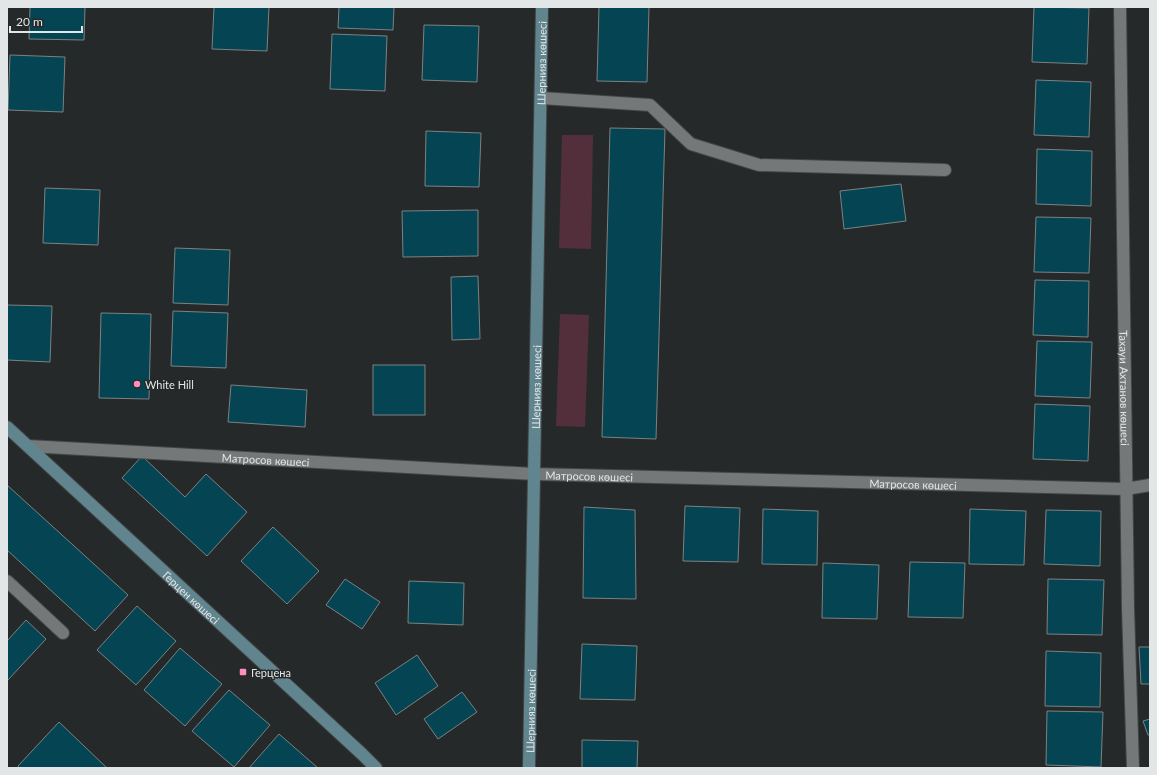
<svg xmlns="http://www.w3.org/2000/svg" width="1157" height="775" font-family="Lato,sans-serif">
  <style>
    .green { fill: #532f3c }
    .building { fill: #054553; stroke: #7c8182 }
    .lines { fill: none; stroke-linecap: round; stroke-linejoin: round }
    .lane-casing { stroke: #424546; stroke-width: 14 }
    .street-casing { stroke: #424546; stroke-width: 14 }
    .secondary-casing { stroke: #424546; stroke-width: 14 }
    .lane { stroke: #747879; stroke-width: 12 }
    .street { stroke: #747879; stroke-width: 12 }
    .secondary { stroke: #61858e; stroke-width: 12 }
    .poi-dot { fill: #ff8eba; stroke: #26292a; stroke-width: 1.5 }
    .labels { text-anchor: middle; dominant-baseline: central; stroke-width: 3; stroke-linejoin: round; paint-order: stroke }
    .street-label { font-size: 11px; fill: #e3e6e6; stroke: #26292a }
    .poi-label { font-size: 11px; fill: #e3e6e6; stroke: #26292a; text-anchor: start }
  </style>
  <rect width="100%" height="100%" fill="#26292a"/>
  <g class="green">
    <path d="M 562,135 L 593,135 L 591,249 L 559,248 Z"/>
    <path d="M 560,314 L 589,315 L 585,427 L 556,426 Z"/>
  </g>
  <g class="building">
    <path d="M 30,7 L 85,7 L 84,40 L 29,39 Z"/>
    <path d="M 214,7 L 269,7 L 267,51 L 212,49 Z"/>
    <path d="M 339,7 L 394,7 L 393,30 L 338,28 Z"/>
    <path d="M 599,7 L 649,7 L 647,82 L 597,81 Z"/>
    <path d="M 1034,7 L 1089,8 L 1087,64 L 1032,62 Z"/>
    <path d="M 424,25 L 479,26 L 477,82 L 422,80 Z"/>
    <path d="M 332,34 L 387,36 L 385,91 L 330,89 Z"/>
    <path d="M 10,55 L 65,57 L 63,112 L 8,110 Z"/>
    <path d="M 1036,80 L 1091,82 L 1089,137 L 1034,135 Z"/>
    <path d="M 610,128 L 665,129 L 656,439 L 602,437 Z"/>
    <path d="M 426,131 L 481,133 L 479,187 L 425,186 Z"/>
    <path d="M 1037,149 L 1092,151 L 1091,206 L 1036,204 Z"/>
    <path d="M 901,184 L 906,221 L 844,229 L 840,191 Z"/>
    <path d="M 45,188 L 100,190 L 98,245 L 43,243 Z"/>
    <path d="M 478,210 L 478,256 L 403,257 L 402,211 Z"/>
    <path d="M 1036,217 L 1091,218 L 1089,273 L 1034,272 Z"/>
    <path d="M 175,248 L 230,250 L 228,305 L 173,303 Z"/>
    <path d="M 478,276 L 480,339 L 452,340 L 451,277 Z"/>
    <path d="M 1035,280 L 1089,281 L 1088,337 L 1033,335 Z"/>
    <path d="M 7,305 L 52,306 L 50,362 L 7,360 Z"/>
    <path d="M 173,311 L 228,313 L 226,368 L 171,366 Z"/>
    <path d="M 101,313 L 151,314 L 149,399 L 99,398 Z"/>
    <path d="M 1037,341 L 1092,342 L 1090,398 L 1035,396 Z"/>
    <rect x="373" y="365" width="52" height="50"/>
    <path d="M 231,385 L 307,390 L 305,427 L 228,422 Z"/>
    <path d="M 1035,404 L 1090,406 L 1088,461 L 1033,459 Z"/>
    <path d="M 142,456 L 185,497 L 206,474 L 247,512 L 207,556 L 122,478 Z"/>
    <path d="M 7,485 L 128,595 L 95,631 L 7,550 Z"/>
    <path d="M 685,506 L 740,508 L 738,562 L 683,561 Z"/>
    <path d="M 584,507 L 635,510 L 636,599 L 583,598 Z"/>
    <path d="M 763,509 L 818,511 L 817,565 L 762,564 Z"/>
    <path d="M 970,509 L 1026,511 L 1024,565 L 969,564 Z"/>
    <path d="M 1046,510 L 1101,511 L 1100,566 L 1044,564 Z"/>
    <path d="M 273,527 L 319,571 L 287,604 L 241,561 Z"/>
    <path d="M 910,562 L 965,563 L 963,618 L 908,617 Z"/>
    <path d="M 823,563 L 879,565 L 877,619 L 822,618 Z"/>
    <path d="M 345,579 L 380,602 L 362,629 L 326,605 Z"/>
    <path d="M 1048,579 L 1104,580 L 1102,635 L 1047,634 Z"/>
    <path d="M 409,581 L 464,583 L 463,625 L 408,623 Z"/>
    <path d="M 137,606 L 176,641 L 136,685 L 97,650 Z"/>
    <path d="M 26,620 L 46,639 L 7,681 L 7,641 Z"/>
    <path d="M 582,644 L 637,646 L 635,700 L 580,699 Z"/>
    <path d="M 1139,647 L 1150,647 L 1150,684 L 1141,684 Z"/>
    <path d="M 180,648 L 222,684 L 185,726 L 144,690 Z"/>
    <path d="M 1046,651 L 1101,653 L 1100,707 L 1045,706 Z"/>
    <path d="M 417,655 L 438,686 L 396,715 L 375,683 Z"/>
    <path d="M 229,690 L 270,725 L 234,767 L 192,731 Z"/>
    <path d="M 462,692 L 477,712 L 438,739 L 424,719 Z"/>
    <path d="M 1047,711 L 1103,712 L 1101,767 L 1046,765 Z"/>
    <path d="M 1150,719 L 1150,735 L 1148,735 L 1143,721 Z"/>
    <path d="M 59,722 L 107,768 L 19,768 L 18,766 Z"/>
    <path d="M 279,734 L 318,768 L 249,768 Z"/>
    <path d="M 582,740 L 638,741 L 637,768 L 582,768 Z"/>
  </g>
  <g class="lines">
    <g class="lane-casing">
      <g id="lane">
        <path d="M 541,98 L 650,105 L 691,144 L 759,165 L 945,170"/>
        <path d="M 7,581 L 63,633"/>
      </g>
    </g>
    <g class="street-casing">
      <g id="street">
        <path id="s1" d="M 1120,7 L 1128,608 L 1133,768"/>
        <path id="s2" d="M 28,446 L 534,474 L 1126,489 L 1150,485"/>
      </g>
    </g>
    <g class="secondary-casing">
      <g id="secondary">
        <path id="s3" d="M 7,427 L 362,754 L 376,768"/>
        <path id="s4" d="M 529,768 L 542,7"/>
      </g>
    </g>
    <use href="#lane" class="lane"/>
    <use href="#street" class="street"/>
    <use href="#secondary" class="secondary"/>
  </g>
  <g class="poi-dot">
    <circle cx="137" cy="384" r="4"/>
    <rect x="239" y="668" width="8" height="8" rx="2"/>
  </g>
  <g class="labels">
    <g class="street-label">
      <text stroke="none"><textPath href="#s4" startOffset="705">Шернияз көшесі</textPath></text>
      <text stroke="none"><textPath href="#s4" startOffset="381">Шернияз көшесі</textPath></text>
      <text stroke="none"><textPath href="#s1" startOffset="381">Тахауи Ахтанов көшесі</textPath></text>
      <text stroke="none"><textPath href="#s2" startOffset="238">Матросов көшесі</textPath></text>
      <text stroke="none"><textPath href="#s2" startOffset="562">Матросов көшесі</textPath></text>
      <text stroke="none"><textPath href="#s2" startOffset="886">Матросов көшесі</textPath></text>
      <text stroke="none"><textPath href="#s3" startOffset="251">Герцен көшесі</textPath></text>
      <text stroke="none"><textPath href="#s4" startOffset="57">Шернияз көшесі</textPath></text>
    </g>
    <g class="poi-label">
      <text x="145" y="384">White Hill</text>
      <text x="251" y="672">Герцена</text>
    </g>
  </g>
  <rect width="1157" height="775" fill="none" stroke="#e3e6e6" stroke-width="16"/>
  <path d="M10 26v6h72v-6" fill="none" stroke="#e3e6e6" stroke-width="2"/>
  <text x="16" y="26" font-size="12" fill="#e3e6e6" stroke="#26292a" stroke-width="3" paint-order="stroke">20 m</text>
</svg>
